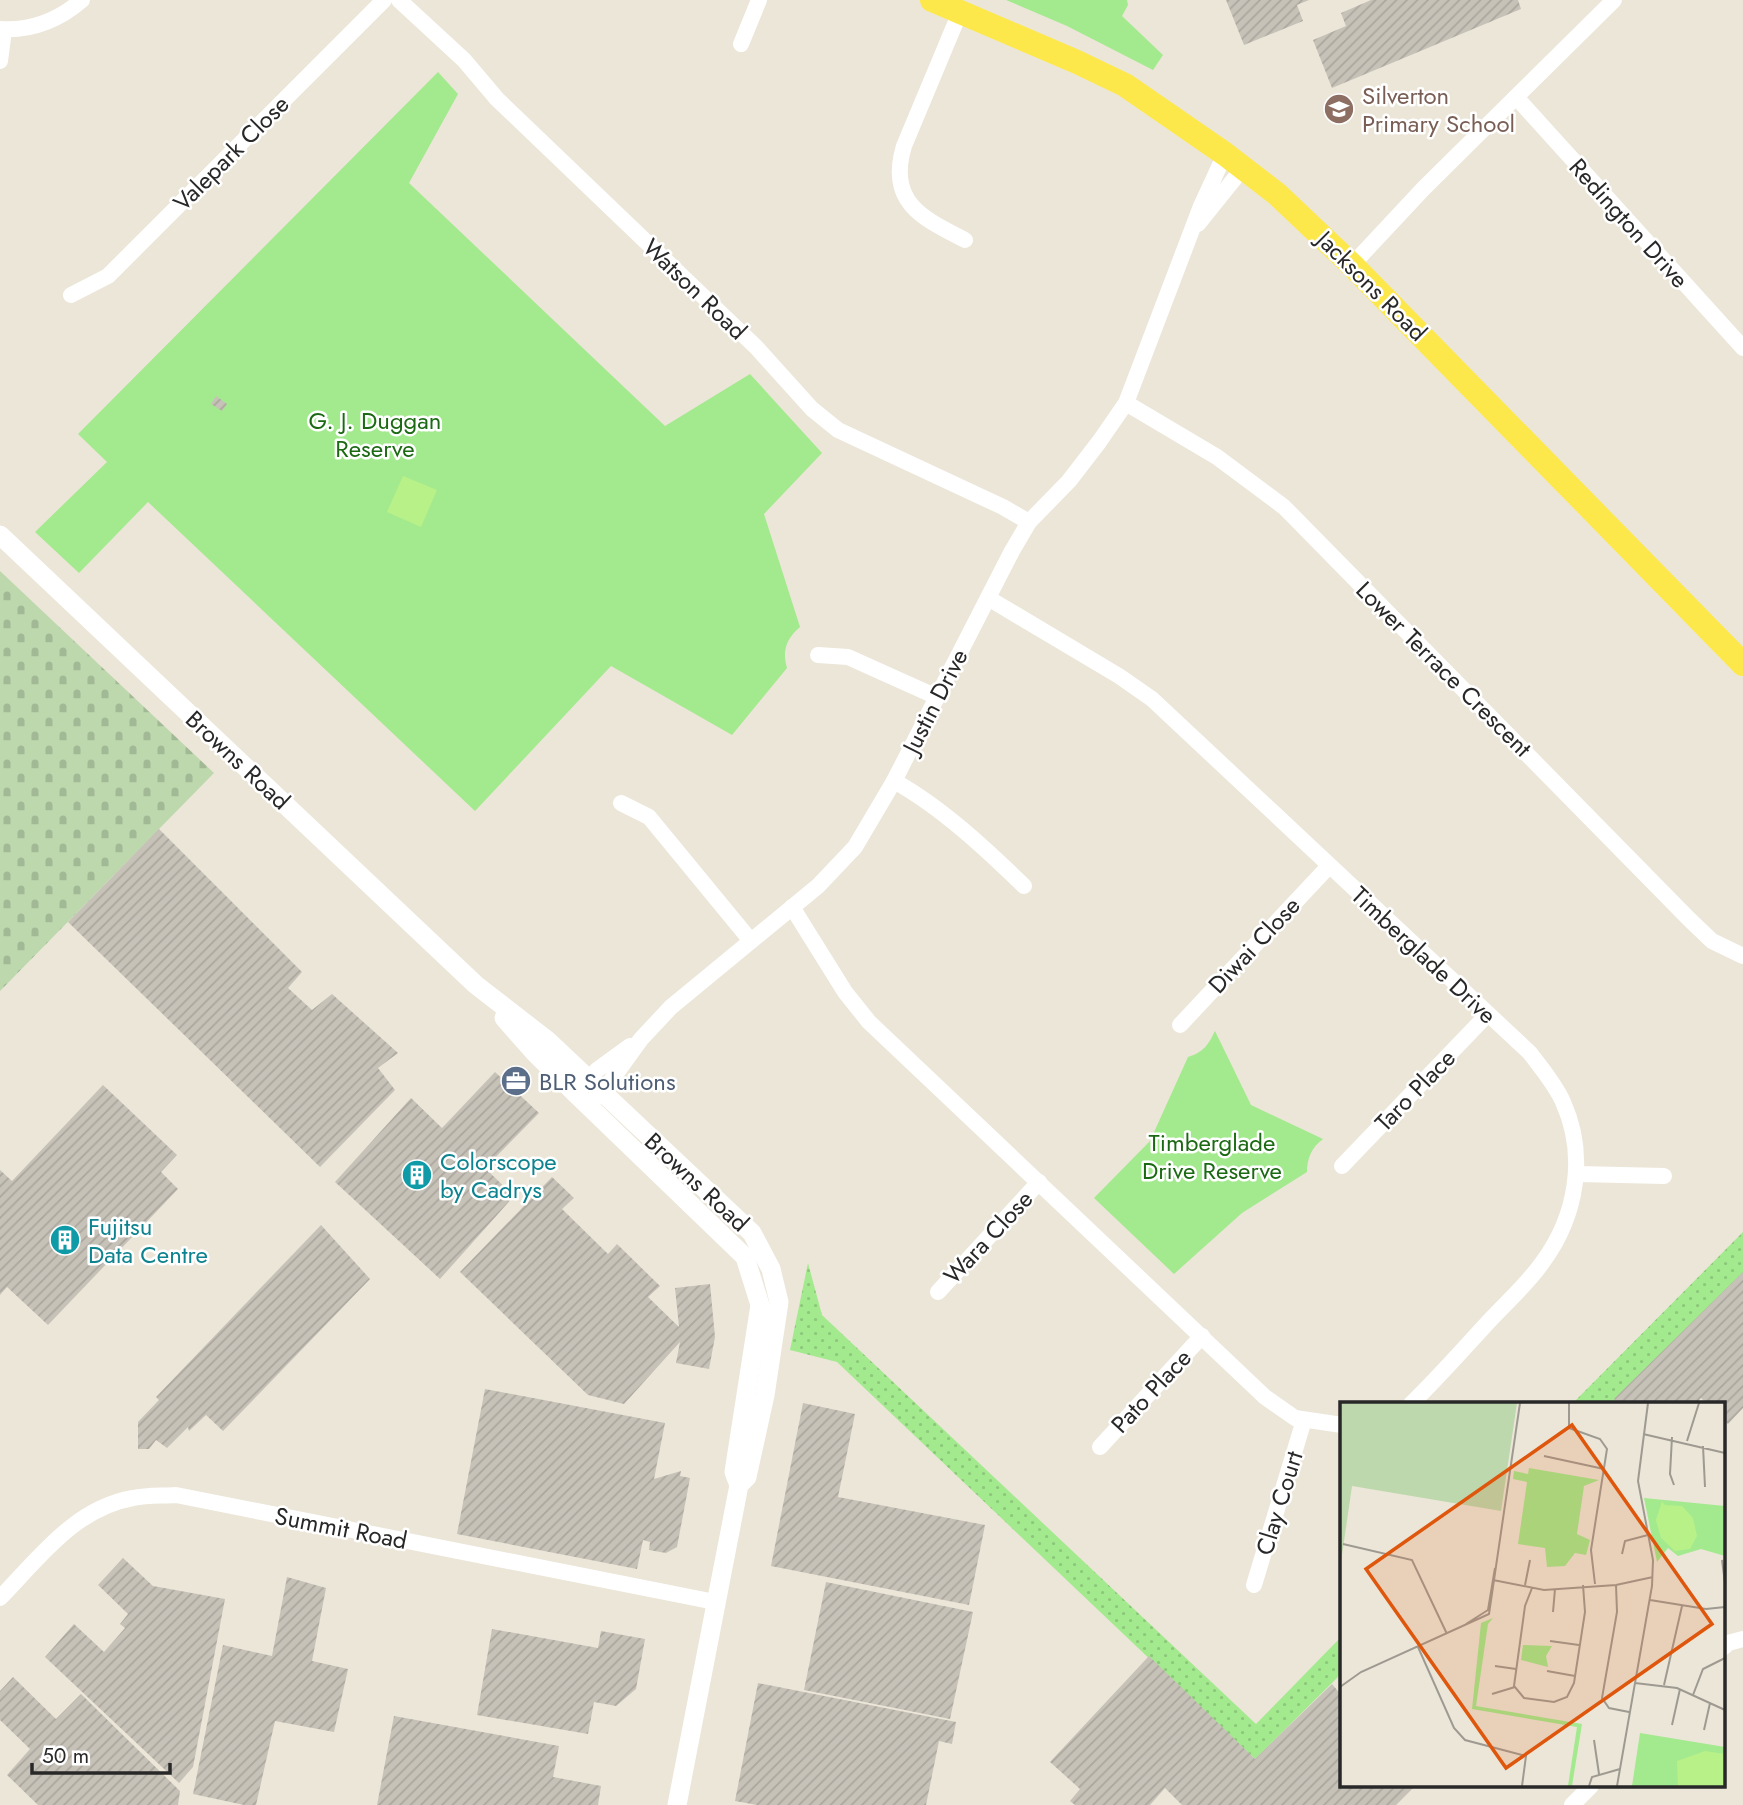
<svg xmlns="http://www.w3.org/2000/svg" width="1743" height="1805" font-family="Jost,sans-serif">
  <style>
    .grass { fill: url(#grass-dots) }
    .cemetery { fill: url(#cemetery-stones) }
    .park { fill: #a3e98e }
    .pitch { fill: #b9f189 }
    .building { fill: url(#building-hatch) }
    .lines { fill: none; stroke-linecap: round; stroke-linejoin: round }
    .minor { stroke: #fff; stroke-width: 16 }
    .tertiary { stroke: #fff; stroke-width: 19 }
    .primary { stroke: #fde84c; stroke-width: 24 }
    .labels { text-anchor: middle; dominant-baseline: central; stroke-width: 5; stroke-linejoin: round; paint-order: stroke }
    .education-label { font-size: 24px; fill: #785e54; stroke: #fff; text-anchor: start }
    .street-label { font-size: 24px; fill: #282828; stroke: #fff }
    .park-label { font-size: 24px; fill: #1b6a13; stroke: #fff }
    .service-label { font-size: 24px; fill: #4e5e75; stroke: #fff; text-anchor: start }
    .culture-label { font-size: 24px; fill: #0d838f; stroke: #fff; text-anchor: start }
    .inset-road { fill: none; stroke: #9e9a92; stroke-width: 2 }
    .view { fill: #de570d; fill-opacity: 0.15; stroke: #de570d; stroke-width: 3.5 }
    .inset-edge { fill: none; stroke: #282828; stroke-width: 3.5 }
  </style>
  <defs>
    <pattern id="grass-dots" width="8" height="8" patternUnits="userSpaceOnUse" patternTransform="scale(1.75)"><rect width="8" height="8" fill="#a3e98e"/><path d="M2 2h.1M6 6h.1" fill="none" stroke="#8cc87a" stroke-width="1.8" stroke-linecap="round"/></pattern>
    <pattern id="cemetery-stones" width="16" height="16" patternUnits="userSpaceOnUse" patternTransform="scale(1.75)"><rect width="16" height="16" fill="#bdd8ad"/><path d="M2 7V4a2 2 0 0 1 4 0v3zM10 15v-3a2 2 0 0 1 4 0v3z" fill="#a2b995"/></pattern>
    <pattern id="building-hatch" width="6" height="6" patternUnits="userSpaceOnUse" patternTransform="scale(1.75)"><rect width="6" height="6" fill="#c7c2b8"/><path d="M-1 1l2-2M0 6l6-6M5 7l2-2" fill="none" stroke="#aba79e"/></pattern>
  </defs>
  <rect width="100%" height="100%" fill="#ece6d8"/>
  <g class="grass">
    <path d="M 1743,1232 L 1743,1273 L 1612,1404 L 1572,1404 Z"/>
    <path d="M 808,1263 L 822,1315 L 1256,1724 L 1342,1636 L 1342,1673 L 1255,1759 L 837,1362 L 790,1350 Z"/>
  </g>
  <path class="cemetery" d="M 0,571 L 214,773 L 0,991 Z"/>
  <g class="park">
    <path d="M 1006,0 L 1127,0 L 1128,5 L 1122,16 L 1163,55 L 1153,70 L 1067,26 Z"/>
    <path d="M 438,72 L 458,94 L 409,183 L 665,426 L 750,374 L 822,453 L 764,514 L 800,627 C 786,639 782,651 787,668 L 732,735 L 611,666 L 475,811 L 148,502 L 79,573 L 35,532 L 107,462 L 78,434 Z"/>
    <path d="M 1215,1031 L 1251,1105 L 1323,1139 C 1312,1147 1307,1158 1307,1172 L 1242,1213 L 1174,1274 L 1094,1198 L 1150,1141 L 1188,1057 C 1204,1052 1208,1045 1215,1031 Z"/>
  </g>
  <path class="pitch" d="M 403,476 L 437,490 L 421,527 L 387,512 Z"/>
  <g class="building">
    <path d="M 1226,0 L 1309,0 L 1297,5 L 1303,21 L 1244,45 Z"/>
    <path d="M 1371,0 L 1518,0 L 1521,9 L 1332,88 L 1313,40 L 1346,26 L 1341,13 Z"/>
    <path d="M 216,396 L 227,404 L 222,411 L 211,404 Z"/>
    <path d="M 159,829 L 302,972 L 288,988 L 312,1010 L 332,994 L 398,1053 L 378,1068 L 395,1090 L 320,1167 L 68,922 Z"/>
    <path d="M 495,1072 L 539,1113 L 485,1168 L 514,1196 L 440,1279 L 335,1182 L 411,1098 L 442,1128 Z"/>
    <path d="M 103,1085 L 177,1155 L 161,1172 L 178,1189 L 48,1325 L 7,1287 L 0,1295 L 0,1170 L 12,1181 Z"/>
    <path d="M 552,1177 L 574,1198 L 562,1209 L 608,1254 L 617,1244 L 660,1286 L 648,1297 L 679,1327 L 675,1288 L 710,1284 L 715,1337 L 709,1369 L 676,1363 L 680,1342 L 624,1404 L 588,1395 L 460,1272 Z"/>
    <path d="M 321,1225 L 370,1279 L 223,1431 L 206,1415 L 189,1431 L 188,1427 L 167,1448 L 156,1440 L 149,1449 L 138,1449 L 138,1422 L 159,1400 L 156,1397 Z"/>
    <path d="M 1743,1272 L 1743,1408 L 1728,1424 L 1724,1420 L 1724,1404 L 1707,1404 L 1701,1398 L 1696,1404 L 1619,1404 L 1614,1399 Z"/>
    <path d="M 485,1389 L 665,1423 L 654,1479 L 681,1471 L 680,1476 L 690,1478 L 677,1547 L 666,1553 L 649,1550 L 650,1542 L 643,1540 L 637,1569 L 457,1534 Z"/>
    <path d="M 803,1403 L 855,1414 L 838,1497 L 985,1525 L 969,1605 L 771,1566 Z"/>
    <path d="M 123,1558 L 153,1586 L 225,1599 L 193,1767 L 179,1783 L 45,1657 L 74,1624 L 104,1652 L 125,1628 L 120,1624 L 128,1614 L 98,1585 Z"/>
    <path d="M 287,1577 L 326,1588 L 312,1661 L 348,1669 L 334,1732 L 275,1721 L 256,1805 L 244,1805 L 193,1794 L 223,1645 L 272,1656 Z"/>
    <path d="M 826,1582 L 973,1612 L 950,1719 L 804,1690 Z"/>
    <path d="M 492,1629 L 598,1648 L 601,1631 L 645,1639 L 636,1689 L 616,1706 L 594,1702 L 588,1734 L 477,1715 Z"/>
    <path d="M 1149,1656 L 1255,1759 L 1332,1684 L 1342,1696 L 1342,1786 L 1415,1786 L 1396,1805 L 1182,1805 L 1165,1788 L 1150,1805 L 1075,1805 L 1070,1801 L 1080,1789 L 1050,1762 Z"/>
    <path d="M 13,1677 L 56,1719 L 81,1694 L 180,1791 L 178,1805 L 38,1805 L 7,1775 L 30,1749 L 0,1720 L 0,1691 Z"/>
    <path d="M 758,1683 L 956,1722 L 952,1744 L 939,1741 L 926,1805 L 757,1805 L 735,1801 Z"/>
    <path d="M 394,1716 L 559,1746 L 553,1777 L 601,1786 L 598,1805 L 377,1805 Z"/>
  </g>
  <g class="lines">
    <g class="minor">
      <path d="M 399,0 L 464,60 L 497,99 L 756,347 L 812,409 L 838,430 L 1003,507 L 1029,522"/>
      <path d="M 960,12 L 904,146 C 887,202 922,218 965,240"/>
      <path d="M 0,29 C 31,31 59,20 82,0"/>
      <path d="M 741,44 L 759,0"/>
      <path d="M 0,61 L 4,30"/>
      <path d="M 1516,97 L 1743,348"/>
      <path d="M 1198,224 L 1243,168"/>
      <path d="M 1352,265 L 1423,189 L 1614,0"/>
      <path d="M 71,295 L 108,276 L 384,0"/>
      <path d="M 1126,403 L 1217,457 L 1284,507 L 1689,919 L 1712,941 L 1743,956"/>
      <path d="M 988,598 L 1119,676 L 1152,699 L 1530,1053 C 1541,1068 1555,1084 1563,1102 C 1587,1155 1577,1216 1542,1263 C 1528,1283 1508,1301 1492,1318 C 1465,1347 1439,1377 1411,1404"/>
      <path d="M 818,655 L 848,657 L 937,697"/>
      <path d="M 894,781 C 941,807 986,849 1024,886"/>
      <path d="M 621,803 L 649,817 L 751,941"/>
      <path d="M 792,907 L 845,992 L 869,1022 L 1265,1397 L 1295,1418 L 1342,1425"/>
      <path d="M 1180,1025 L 1329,866"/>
      <path d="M 580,1088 L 597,1070 L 630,1046"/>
      <path d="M 588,1106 L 610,1082 L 641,1039 L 671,1007 L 818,886 L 855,847 L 894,781 L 1012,551 L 1029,522 L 1069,481 L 1099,442 L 1126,403 L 1201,206 L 1225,154"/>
      <path d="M 1342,1166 L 1487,1015"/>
      <path d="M 1577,1174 L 1664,1176"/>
      <path d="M 938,1292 L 1039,1182"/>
      <path d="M 1100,1447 L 1202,1336"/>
      <path d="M 1254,1585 L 1304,1420"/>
      <path d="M 0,1598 C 39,1558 75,1508 133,1498 C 147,1495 162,1496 176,1495 L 715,1602"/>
      <path d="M 1724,1647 L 1728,1643 L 1743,1639"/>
      <path d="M 1572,1805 L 1591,1786"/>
    </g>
    <g class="tertiary">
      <path d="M 0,535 L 476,985 L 547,1040 L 752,1233 L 771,1269 L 779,1302 L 765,1395 L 747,1477 L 739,1485 L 677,1805"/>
      <path d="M 504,1018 L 534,1052 L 575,1093 L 745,1257 L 760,1305 L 734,1472 L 739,1485"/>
    </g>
    <path class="primary" d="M 932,0 L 1077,62 L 1125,85 L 1225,154 L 1277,194 L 1352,265 L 1743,664"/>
  </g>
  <defs>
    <g id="school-disc" transform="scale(1.575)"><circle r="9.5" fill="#8d6e63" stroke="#fff"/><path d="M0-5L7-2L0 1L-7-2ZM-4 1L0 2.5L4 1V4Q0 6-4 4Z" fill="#fff"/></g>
    <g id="office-disc" transform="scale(1.575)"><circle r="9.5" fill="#5c6f8a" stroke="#fff"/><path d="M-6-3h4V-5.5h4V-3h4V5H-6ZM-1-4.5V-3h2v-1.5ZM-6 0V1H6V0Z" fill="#fff"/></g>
    <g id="building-disc" transform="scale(1.575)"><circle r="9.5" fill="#0f9aa8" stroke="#fff"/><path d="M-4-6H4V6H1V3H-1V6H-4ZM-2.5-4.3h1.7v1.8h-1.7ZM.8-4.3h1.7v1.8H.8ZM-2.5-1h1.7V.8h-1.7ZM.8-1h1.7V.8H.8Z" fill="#fff"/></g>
  </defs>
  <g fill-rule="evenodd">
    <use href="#school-disc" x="1339" y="109"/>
    <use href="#office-disc" x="516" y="1081"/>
    <use href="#building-disc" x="417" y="1175"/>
    <use href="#building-disc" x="65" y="1240"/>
  </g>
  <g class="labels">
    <g class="education-label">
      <text x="1362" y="95">Silverton<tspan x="1362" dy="28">Primary School</tspan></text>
    </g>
    <g class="street-label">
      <text transform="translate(231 153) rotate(-45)">Valepark Close</text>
      <text transform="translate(1629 223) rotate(48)">Redington Drive</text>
      <text transform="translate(1372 286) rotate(45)">Jacksons Road</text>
      <text transform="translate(695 289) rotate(44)">Watson Road</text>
      <text transform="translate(1444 669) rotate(45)">Lower Terrace Crescent</text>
      <text transform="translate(935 701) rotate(-63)">Justin Drive</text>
      <text transform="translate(238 760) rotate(43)">Browns Road</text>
      <text transform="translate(1254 945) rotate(-47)">Diwai Close</text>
      <text transform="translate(1424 955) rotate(43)">Timberglade Drive</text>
      <text transform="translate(1415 1090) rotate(-46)">Taro Place</text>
      <text transform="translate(697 1182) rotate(43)">Browns Road</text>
      <text transform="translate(988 1237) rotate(-47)">Wara Close</text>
      <text transform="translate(1151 1391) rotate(-47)">Pato Place</text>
      <text transform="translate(1279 1503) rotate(-73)">Clay Court</text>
      <text transform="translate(341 1528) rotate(11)">Summit Road</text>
    </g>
    <g class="park-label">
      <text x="375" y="420">G. J. Duggan<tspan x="375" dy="28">Reserve</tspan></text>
      <text x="1212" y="1142">Timberglade<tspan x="1212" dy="28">Drive Reserve</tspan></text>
    </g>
    <g class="service-label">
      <text x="539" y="1081">BLR Solutions</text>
    </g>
    <g class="culture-label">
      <text x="440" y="1161">Colorscope<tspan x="440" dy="28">by Cadrys</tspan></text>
      <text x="88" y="1226">Fujitsu<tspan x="88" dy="28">Data Centre</tspan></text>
    </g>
  </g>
  <g transform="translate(1340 1402)">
    <rect width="385" height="385" fill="#ece6d8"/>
    <path d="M 153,216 L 148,222 L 136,304 L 242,322 L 232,384 L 228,384 L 237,325 L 132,307 L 141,221 Z" fill="#a3e98e"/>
    <path d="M 0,1 L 177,1 L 161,109 L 12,84 L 0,167 Z" fill="#bdd8ad"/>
    <path d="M 189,66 L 259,78 L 244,84 L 237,132 L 250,138 L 246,153 L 235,151 L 225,164 L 207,165 L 205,146 L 178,142 L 187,80 L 173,77 L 174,69 L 188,72 ZM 304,96 L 385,104 L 385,154 L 361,147 L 338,154 L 328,146 L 317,160 ZM 183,243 L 212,244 L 206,254 L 208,265 L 181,258 ZM 300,331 L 385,345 L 385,384 L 292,384 Z" fill="#a3e98e"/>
    <path d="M 322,99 L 325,103 L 342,104 L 353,116 L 357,134 L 350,147 L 335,149 L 321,136 L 316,118 ZM 365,349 L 385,352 L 385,384 L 338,384 L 337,359 Z" fill="#b9f189"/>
    <path class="inset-road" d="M 229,1 L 229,26 L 260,37 L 267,47 L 251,148 L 255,182M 303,32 L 385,51M 332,35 L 330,72 L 334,83M 347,39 L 359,1M 363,44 L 365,85M 204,54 L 264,67M 3,142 L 72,158 L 107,232M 282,152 L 285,139 L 308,133M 382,158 L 385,181M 153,178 L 204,188 L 276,183 L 313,175M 185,183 L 190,158M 276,183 L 277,210 L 262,296 L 269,306 L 289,310M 192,186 L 185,204 L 174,284 L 184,296 L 214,300 L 227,295 L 234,281 L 245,210 L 243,183M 310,198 L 366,207 L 385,205M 213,210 L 215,187M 126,222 L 148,208 L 155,166M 210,239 L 239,243M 78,245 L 114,326 L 125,338 L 186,354 L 182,384M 155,264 L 176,267M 207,269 L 235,274M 295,281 L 337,286 L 385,308M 324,283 L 342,204M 0,285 L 21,270 L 149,212 L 180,1M 152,292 L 175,285M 353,293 L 363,267 L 385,256M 332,323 L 340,287M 364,328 L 370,301M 254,338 L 259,372M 249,384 L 252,375 L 280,367M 277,384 L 312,184 L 313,158 L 298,79 L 308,1"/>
    <path class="view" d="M 232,23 L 372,222 L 166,366 L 26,167 Z"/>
    <rect width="385" height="385" class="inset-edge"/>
  </g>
  <path d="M32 1763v10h138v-10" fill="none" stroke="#282828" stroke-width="3.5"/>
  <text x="42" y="1763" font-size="21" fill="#282828" stroke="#ffffff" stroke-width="5" paint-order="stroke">50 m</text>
</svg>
